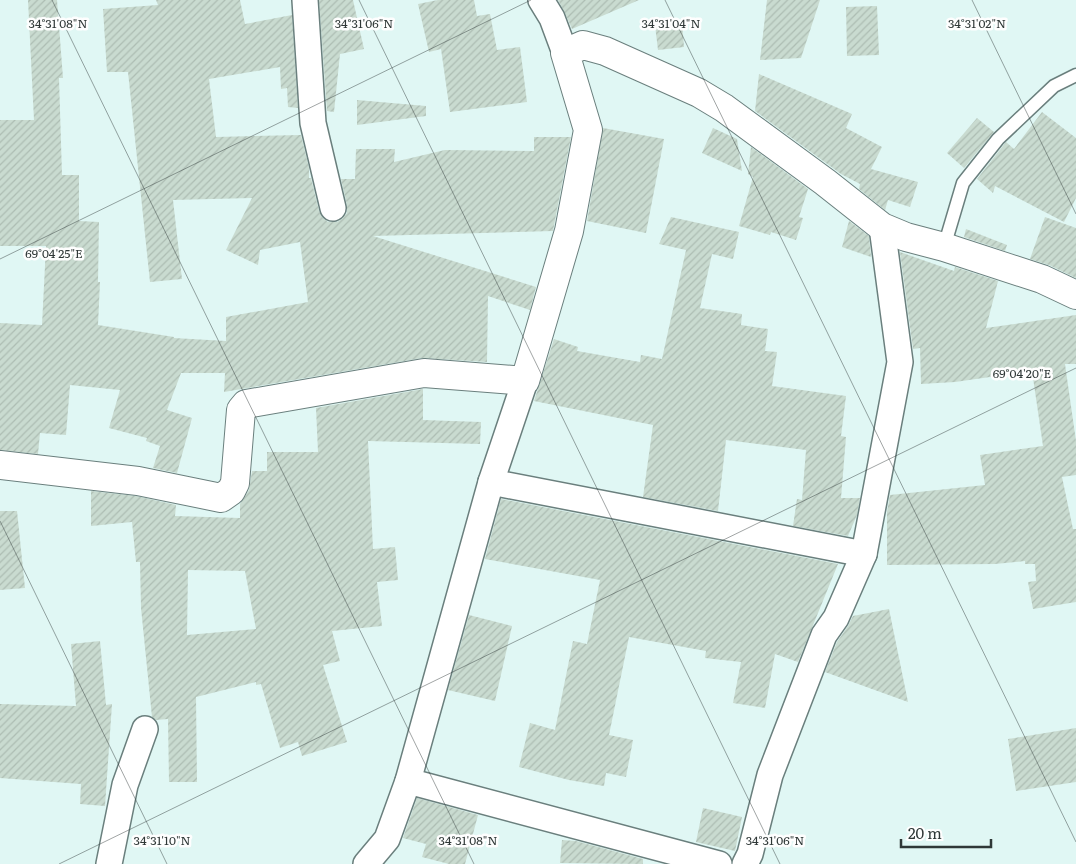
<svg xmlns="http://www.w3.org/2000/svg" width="1076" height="864" font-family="Literata,serif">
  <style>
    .building { fill: url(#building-hatch); fill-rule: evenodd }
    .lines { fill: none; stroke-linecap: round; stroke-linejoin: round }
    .lane-casing { stroke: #6a7f7d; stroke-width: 15 }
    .street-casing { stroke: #6a7f7d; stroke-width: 28 }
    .secondary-casing { stroke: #6a7f7d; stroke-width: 30 }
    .lane { stroke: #fff; stroke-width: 12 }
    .street { stroke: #fff; stroke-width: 25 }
    .secondary { stroke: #fff; stroke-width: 28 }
    .ticks { fill: none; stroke: #2f3837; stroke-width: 1; stroke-opacity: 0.45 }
    .ticks-label { font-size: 12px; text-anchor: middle; fill: #2f3837; stroke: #fefefe; stroke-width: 5; stroke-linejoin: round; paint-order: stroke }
  </style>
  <defs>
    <pattern id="building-hatch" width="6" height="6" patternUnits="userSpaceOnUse" patternTransform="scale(1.25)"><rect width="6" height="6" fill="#c9dbd0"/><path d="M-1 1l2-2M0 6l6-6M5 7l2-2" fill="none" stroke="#adbdb3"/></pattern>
  </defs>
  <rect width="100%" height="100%" fill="#e0f7f4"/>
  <g class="building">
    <path d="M 28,0 L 57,0 L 63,78 L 59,78 L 62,175 L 79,175 L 79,221 L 99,222 L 98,282 L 100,282 L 98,325 L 174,337 L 174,338 L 226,341 L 226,317 L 308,302 L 300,242 L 260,250 L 258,265 L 226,250 L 252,198 L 173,200 L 182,279 L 150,282 L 128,72 L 107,72 L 103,9 L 158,5 L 156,0 L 240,0 L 245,24 L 292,15 L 298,108 L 288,107 L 287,88 L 281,89 L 280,67 L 209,79 L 216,137 L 301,135 L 309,168 L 309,178 L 311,178 L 319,211 L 322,217 L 328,222 L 337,222 L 342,219 L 347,213 L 347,205 L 341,179 L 355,179 L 356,149 L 395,149 L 394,162 L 445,150 L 534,151 L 534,137 L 571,137 L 553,231 L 373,236 L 536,287 L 530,310 L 488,296 L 487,362 L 422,358 L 224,392 L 225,373 L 181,373 L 167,410 L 192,418 L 177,473 L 153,468 L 160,446 L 146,441 L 147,438 L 109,428 L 120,390 L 70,385 L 66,435 L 40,433 L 38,454 L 0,450 L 0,323 L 42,325 L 46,246 L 0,246 L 0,120 L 34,120 Z"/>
    <path d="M 319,0 L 353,0 L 364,49 L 340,54 L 334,112 L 327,111 Z"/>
    <path d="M 438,0 L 474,0 L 477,16 L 490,14 L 497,50 L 520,47 L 527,102 L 450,112 L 441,49 L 429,52 L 418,4 Z"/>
    <path d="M 558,0 L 639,0 L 572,29 L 565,13 Z"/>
    <path d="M 767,0 L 820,0 L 801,58 L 760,60 Z"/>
    <path d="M 877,6 L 879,55 L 847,56 L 846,7 Z"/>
    <path d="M 682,22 L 684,47 L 658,50 L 655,25 Z"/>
    <path d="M 759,74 L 852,114 L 846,128 L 882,147 L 871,169 L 918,182 L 910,207 L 888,200 L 885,210 L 859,189 L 860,184 L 841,174 L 755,111 Z"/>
    <path d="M 357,100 L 426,106 L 426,116 L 357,125 Z"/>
    <path d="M 1042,112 L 1076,138 L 1076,198 L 1064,222 L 995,186 L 993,193 L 977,179 L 1006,142 L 1014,149 Z"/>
    <path d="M 977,118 L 994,132 L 964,168 L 947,153 Z"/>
    <path d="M 603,128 L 664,139 L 646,233 L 587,221 Z"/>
    <path d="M 713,128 L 737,139 L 742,171 L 702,153 Z"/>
    <path d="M 751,147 L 808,189 L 799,217 L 803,218 L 796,240 L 771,232 L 770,235 L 739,226 L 753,177 L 748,174 Z"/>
    <path d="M 671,217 L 739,232 L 733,259 L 712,254 L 700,308 L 742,314 L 741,325 L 768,329 L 765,351 L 777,352 L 772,386 L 846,396 L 841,436 L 846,437 L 841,498 L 860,498 L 857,515 L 848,536 L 793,526 L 797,499 L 802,500 L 806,450 L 726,440 L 718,511 L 643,497 L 653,425 L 534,401 L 554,339 L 578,347 L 577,351 L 640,362 L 641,355 L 662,359 L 686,250 L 659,244 Z"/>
    <path d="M 1045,217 L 1076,228 L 1076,278 L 1049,265 L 1030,259 Z"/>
    <path d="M 849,221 L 869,236 L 871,257 L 842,247 Z"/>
    <path d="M 966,229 L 1007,245 L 1005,251 L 964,237 Z"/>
    <path d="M 900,252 L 954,271 L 955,267 L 998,281 L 986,328 L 1076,315 L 1076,364 L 1065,364 L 1076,441 L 1076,475 L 1062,477 L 1073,529 L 1076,529 L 1076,602 L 1033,609 L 1028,582 L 1036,581 L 1035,564 L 1025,564 L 1025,561 L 995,564 L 887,565 L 887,512 L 890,495 L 985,485 L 980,455 L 1043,446 L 1032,371 L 955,382 L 921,384 L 920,348 L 913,349 Z"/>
    <path d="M 423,389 L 423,420 L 481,422 L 480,444 L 368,441 L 373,549 L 395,547 L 398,580 L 377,582 L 382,626 L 332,631 L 340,661 L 323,665 L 347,742 L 302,756 L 298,742 L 280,748 L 261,684 L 256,685 L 256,682 L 196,697 L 197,782 L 169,782 L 168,719 L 156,720 L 152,717 L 141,608 L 140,562 L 136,562 L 132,522 L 91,526 L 91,491 L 136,496 L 176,505 L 175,516 L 240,518 L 240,504 L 249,490 L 252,471 L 267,471 L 267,452 L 318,452 L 316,408 ZM 188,570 L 245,571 L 256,629 L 187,635 Z"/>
    <path d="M 501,499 L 838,564 L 798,662 L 775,654 L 765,708 L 733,703 L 741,662 L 705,658 L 706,651 L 629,637 L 609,735 L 633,740 L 626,777 L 606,773 L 604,786 L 569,780 L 519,767 L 530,723 L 555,730 L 573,641 L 587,644 L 600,580 L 485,559 Z"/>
    <path d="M 0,511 L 17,511 L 25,588 L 0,590 Z"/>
    <path d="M 889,609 L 908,702 L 825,672 L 837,642 L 848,626 L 853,616 Z"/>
    <path d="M 469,615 L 512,626 L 495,701 L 448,690 Z"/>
    <path d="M 100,641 L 106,705 L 112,704 L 105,806 L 80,804 L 81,784 L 0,778 L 0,704 L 76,706 L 71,644 Z"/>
    <path d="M 1076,728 L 1076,782 L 1016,791 L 1008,739 Z"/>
    <path d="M 417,798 L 478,815 L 465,864 L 449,864 L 422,857 L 426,844 L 403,838 Z"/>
    <path d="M 703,808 L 742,817 L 735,851 L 696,842 Z"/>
    <path d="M 562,840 L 576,841 L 643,859 L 643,864 L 560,863 Z"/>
  </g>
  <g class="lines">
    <g class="lane-casing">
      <path id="lane" d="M 944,247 L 963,183 L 998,139 L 1054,86 L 1076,75"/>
    </g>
    <g class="street-casing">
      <g id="street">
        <path d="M 305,0 L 313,123 L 333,208"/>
        <path d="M 541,0 L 552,18 L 565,53"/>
        <path d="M 491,482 L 864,554"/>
        <path d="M 408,781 L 719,864"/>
        <path d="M 109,864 L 125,785 L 145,729"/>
        <path d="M 366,864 L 387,839 L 408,781 L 491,482 L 525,381"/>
        <path d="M 745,864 L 750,854 L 770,775 L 824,635 L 836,618 L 864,554 L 900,362 L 882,227"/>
      </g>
    </g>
    <g class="secondary-casing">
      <path id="secondary" d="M 0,465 L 138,481 L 221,498 L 231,491 L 235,483 L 241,410 L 246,404 L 424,373 L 525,381 L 569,231 L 588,130 L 565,53 L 583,45 L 605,51 L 699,93 L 724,108 L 825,182 L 882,227 L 906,237 L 944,247 L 1042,279 L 1076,295"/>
    </g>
    <use href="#lane" class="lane"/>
    <use href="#street" class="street"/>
    <use href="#secondary" class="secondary"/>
  </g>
  <path class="ticks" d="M 52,0 L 474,864M 359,0 L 780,864M 665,0 L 1076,842M 972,0 L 1076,214M 0,259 L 531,0M 0,521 L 167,864M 59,864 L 1076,368"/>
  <g class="ticks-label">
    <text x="671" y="28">34°31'04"N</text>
    <text x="977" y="28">34°31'02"N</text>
    <text x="58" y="28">34°31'08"N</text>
    <text x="364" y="28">34°31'06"N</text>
    <text x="54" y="258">69°04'25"E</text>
    <text x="1022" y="378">69°04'20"E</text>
    <text x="162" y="845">34°31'10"N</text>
    <text x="468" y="845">34°31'08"N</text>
    <text x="775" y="845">34°31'06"N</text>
  </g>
  <path d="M901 839v8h90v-8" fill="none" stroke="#2f3837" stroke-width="2.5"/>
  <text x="908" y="839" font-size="15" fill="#2f3837" stroke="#fefefe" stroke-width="4" paint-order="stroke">20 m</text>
</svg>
